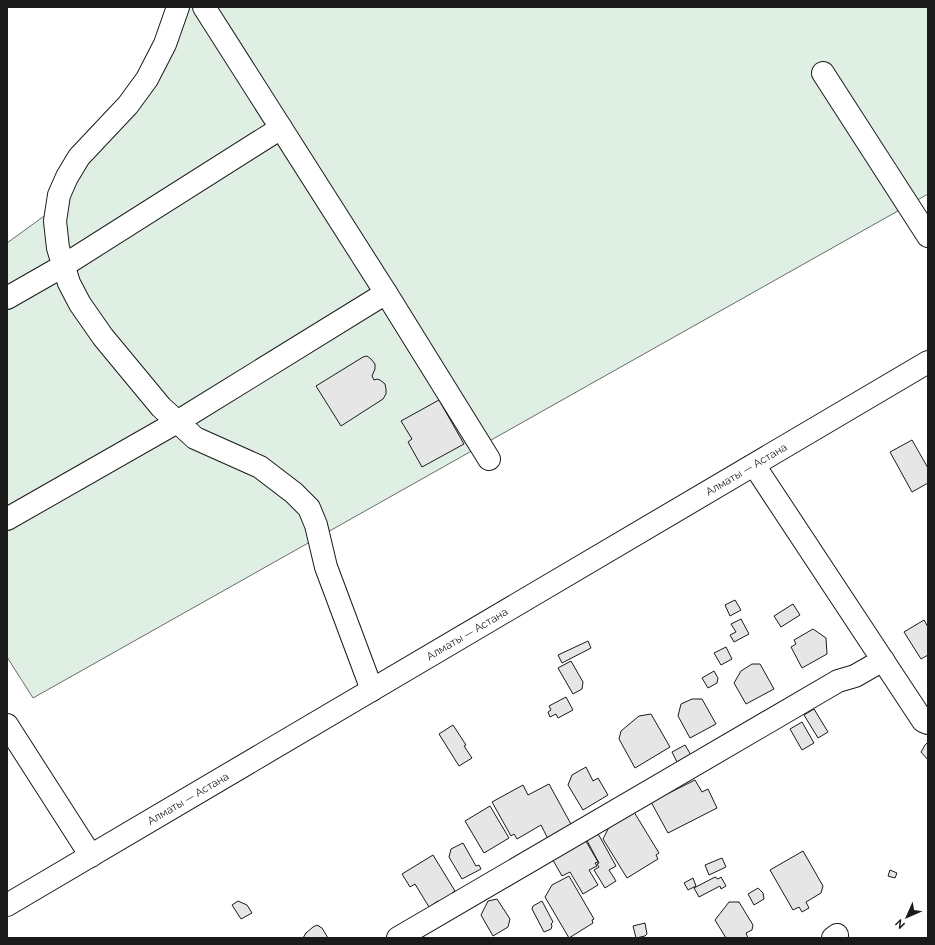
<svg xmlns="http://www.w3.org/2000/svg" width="935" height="945" font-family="Raleway,sans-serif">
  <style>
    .green { fill: #e0efe3; stroke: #6a6a6a }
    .building { fill: #e6e6e6; stroke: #1a1a1a }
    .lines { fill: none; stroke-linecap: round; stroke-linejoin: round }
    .minor-casing { stroke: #1a1a1a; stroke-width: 24 }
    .highway-casing { stroke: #1a1a1a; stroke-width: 24 }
    .minor { stroke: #fff; stroke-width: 22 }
    .highway { stroke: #fff; stroke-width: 22 }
    .labels { text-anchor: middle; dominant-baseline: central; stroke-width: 3; stroke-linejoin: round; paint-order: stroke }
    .street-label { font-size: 11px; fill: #1a1a1a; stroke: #fff }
  </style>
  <rect width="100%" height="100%" fill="#fff"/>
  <path class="green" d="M 183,7 L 928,7 L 928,194 L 33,698 L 7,657 L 7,243 L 62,203 Z"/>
  <g class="building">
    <path d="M 367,356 L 371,359 L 375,364 L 375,369 L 372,376 L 374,380 L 377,379 L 380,380 L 385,384 L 386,389 L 386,394 L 383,399 L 341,426 L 316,386 L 363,357 Z"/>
    <path d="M 439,400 L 464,444 L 422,467 L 408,442 L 412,439 L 401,421 Z"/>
    <path d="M 912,440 L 928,468 L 928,483 L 912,492 L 890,452 Z"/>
    <path d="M 735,600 L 741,610 L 730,616 L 725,605 Z"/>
    <path d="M 793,604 L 800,615 L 781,627 L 774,616 Z"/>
    <path d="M 741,619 L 749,634 L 734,642 L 730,635 L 736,632 L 731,624 Z"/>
    <path d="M 924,620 L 928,627 L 928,655 L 921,659 L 904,632 Z"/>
    <path d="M 813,629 L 826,638 L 827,654 L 802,668 L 791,647 L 796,644 L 794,640 Z"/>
    <path d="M 588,641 L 591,648 L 562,663 L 558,655 Z"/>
    <path d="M 726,647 L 732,659 L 721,665 L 714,653 Z"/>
    <path d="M 571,661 L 583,682 L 582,689 L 573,694 L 558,668 Z"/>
    <path d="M 752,664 L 760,664 L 774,689 L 746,704 L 734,683 L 741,671 Z"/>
    <path d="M 714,671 L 718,678 L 717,683 L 708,688 L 702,678 Z"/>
    <path d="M 566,697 L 573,710 L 558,718 L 556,714 L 550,717 L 548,712 L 551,710 L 549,706 Z"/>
    <path d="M 692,699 L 702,699 L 716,724 L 690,738 L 678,716 L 681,704 Z"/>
    <path d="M 814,709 L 828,732 L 818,738 L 804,715 Z"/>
    <path d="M 651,714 L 670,747 L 635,768 L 619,739 L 621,731 L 639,716 Z"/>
    <path d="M 802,722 L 814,743 L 802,750 L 790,729 Z"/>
    <path d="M 453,725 L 466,745 L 464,746 L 472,758 L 459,766 L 439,734 Z"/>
    <path d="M 928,742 L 928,760 L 921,752 L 925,745 Z"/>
    <path d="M 685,745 L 691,755 L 677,762 L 672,752 Z"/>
    <path d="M 586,767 L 593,781 L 598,778 L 608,795 L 583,810 L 568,785 L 572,775 Z"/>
    <path d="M 695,780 L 702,792 L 708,789 L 717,808 L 668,833 L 651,802 Z"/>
    <path d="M 549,784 L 572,826 L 548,839 L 541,825 L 517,839 L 514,834 L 511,836 L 492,802 L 523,785 L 528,795 Z"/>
    <path d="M 490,806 L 509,838 L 484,853 L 465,821 Z"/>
    <path d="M 634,812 L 659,853 L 656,855 L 658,859 L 627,878 L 603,839 L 609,827 Z"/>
    <path d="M 596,830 L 616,866 L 609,870 L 616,881 L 605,888 L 594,870 L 599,867 L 597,864 L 599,863 L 585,837 Z"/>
    <path d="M 583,836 L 598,862 L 595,863 L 597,866 L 589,870 L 598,885 L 583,894 L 570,872 L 562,876 L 550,855 Z"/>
    <path d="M 463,843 L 476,866 L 479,865 L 481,869 L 462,879 L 449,857 L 451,849 Z"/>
    <path d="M 803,851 L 823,886 L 821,893 L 806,902 L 809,908 L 802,912 L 799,907 L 793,910 L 770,870 Z"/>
    <path d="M 433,855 L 455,891 L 452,893 L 450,898 L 443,903 L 438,901 L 429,907 L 415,884 L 410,887 L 402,874 Z"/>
    <path d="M 722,858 L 726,867 L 709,875 L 705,865 Z"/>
    <path d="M 890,870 L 897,873 L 895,878 L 888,876 Z"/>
    <path d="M 569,876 L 594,919 L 592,920 L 593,923 L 569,938 L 545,897 L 552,885 Z"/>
    <path d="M 715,877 L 718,879 L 721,877 L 726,886 L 721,889 L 720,886 L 699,897 L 694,888 Z"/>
    <path d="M 693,878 L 696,886 L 688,890 L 684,883 Z"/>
    <path d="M 758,888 L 763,893 L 764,899 L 754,905 L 748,894 Z"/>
    <path d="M 497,899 L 510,919 L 508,927 L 493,936 L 481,915 L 488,901 Z"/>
    <path d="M 238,901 L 247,905 L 252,913 L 241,919 L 232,905 Z"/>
    <path d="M 542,901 L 553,922 L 551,924 L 552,926 L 551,929 L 544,932 L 532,909 L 533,906 Z"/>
    <path d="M 729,902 L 739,902 L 753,925 L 752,930 L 746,933 L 748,938 L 726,938 L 715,920 Z"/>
    <path d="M 645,923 L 647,934 L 645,936 L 636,938 L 633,926 Z"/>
    <path d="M 317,925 L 322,928 L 328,938 L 303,938 L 306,933 L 313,927 Z"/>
  </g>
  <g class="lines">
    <g class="minor-casing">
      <g id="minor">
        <path d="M 178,7 L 165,44 L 147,79 L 128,105 L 79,157 L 67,177 L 59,195 L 55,221 L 58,248 L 69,283 L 80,304 L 103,337 L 161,407 L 195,438 L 260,467 L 294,493 L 309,508 L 316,525 L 326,567 L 372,690"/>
        <path d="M 204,7 L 386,293 L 489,459"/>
        <path d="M 823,73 L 928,236"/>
        <path d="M 7,298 L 63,266 L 281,128"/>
        <path d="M 754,465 L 923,721 L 928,723"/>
        <path d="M 7,519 L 177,422 L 386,293"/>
        <path d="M 7,725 L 91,856"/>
        <path d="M 398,938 L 838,681 L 855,676 L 883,660"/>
        <path d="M 833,938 L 837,935"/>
      </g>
    </g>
    <g class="highway-casing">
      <g id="highway">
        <path id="s1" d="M 7,905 L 928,362"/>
      </g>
    </g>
    <use href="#minor" class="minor"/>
    <use href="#highway" class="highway"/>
  </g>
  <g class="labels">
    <g class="street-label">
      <text stroke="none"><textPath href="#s1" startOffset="858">Алматы — Астана</textPath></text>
      <text stroke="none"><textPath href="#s1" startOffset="534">Алматы — Астана</textPath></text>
      <text stroke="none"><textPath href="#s1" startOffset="210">Алматы — Астана</textPath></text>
    </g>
  </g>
  <rect width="935" height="945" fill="none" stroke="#1a1a1a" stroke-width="16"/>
  <g transform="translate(907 917) rotate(225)" stroke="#ffffff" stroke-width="3" paint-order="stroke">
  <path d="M0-3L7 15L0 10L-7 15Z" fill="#1a1a1a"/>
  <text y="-6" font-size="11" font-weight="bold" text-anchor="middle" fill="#1a1a1a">N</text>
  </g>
</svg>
